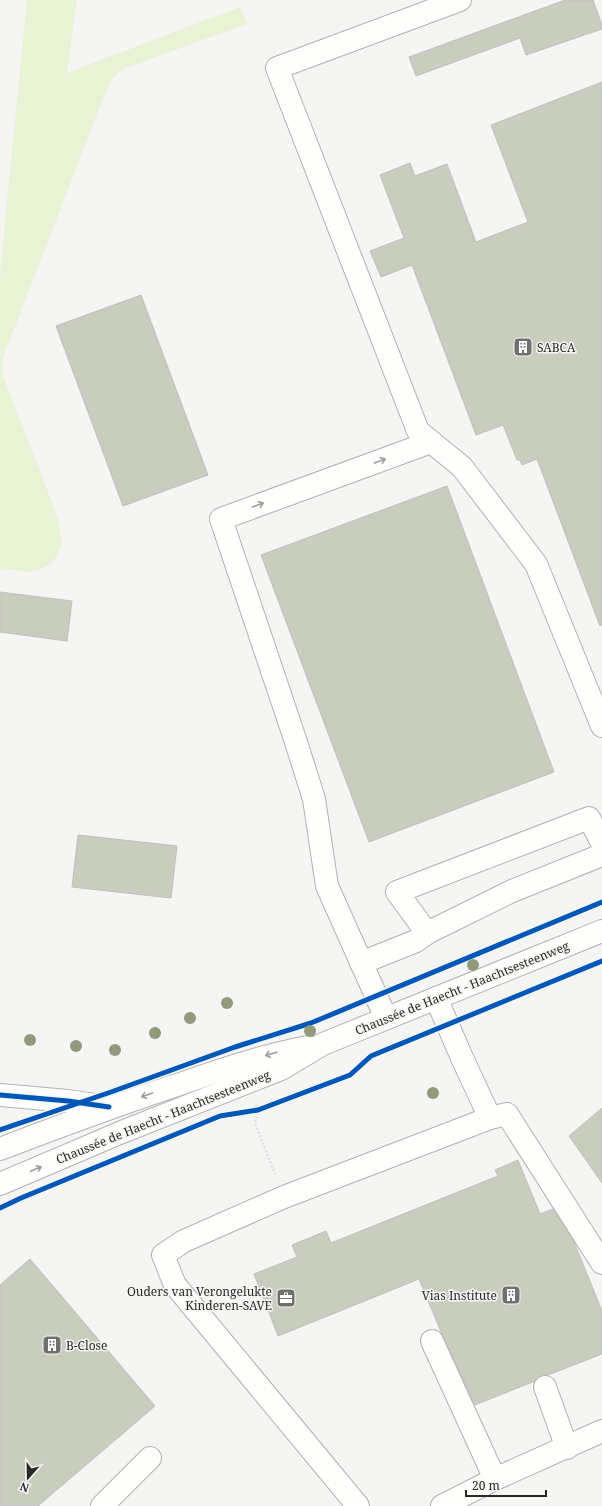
<svg xmlns="http://www.w3.org/2000/svg" width="602" height="1506" font-family="'Noto Serif',serif">
  <style>
    .green { fill: #e8f2d4 }
    .building { fill: #c8cdbe; stroke: #bfbfbf }
    .lines { fill: none; stroke-linecap: round; stroke-linejoin: round }
    .minor-casing { stroke: #b1b1b0; stroke-width: 24 }
    .major-casing { stroke: #b1b1b0; stroke-width: 24 }
    .path { stroke: #dedfde; stroke-width: 2.5; stroke-dasharray: 2 2; stroke-linecap: butt }
    .minor { stroke: #fefefd; stroke-width: 22 }
    .major { stroke: #fefefd; stroke-width: 22 }
    .cycleway-casing { stroke: #f5f6f3; stroke-width: 8 }
    .cycleway { stroke: #0057b8; stroke-width: 5 }
    .tree { fill: #929a7c }
    .oneway { stroke: #9e9e9d }
    .labels { text-anchor: middle; dominant-baseline: central; stroke-width: 3; stroke-linejoin: round; paint-order: stroke }
    .poi-label { font-size: 12px; fill: #282927; stroke: #f5f6f3; text-anchor: start }
    .street-label { font-size: 12px; fill: #282927; stroke: #f5f6f3 }
  </style>
  <rect width="100%" height="100%" fill="#f5f5f4"/>
  <path class="green" d="M 27,0 L 77,0 L 67,73 L 240,7 L 247,24 L 125,68 L 114,76 L 104,96 L 11,337 C 5,350 1,361 3,376 L 58,518 L 62,544 L 57,556 L 51,563 L 41,569 L 28,572 L 0,568 L 0,273 Z"/>
  <g class="building">
    <path d="M 565,0 L 593,0 L 602,25 L 602,29 L 526,55 L 520,38 L 416,76 L 409,57 Z"/>
    <path d="M 602,82 L 602,625 L 600,626 L 537,459 L 522,465 L 520,460 L 517,460 L 503,425 L 476,435 L 412,265 L 381,277 L 370,251 L 404,238 L 380,175 L 410,163 L 415,176 L 447,164 L 476,242 L 528,222 L 491,125 Z"/>
    <path d="M 141,295 L 208,475 L 123,506 L 56,326 Z"/>
    <path d="M 447,486 L 554,772 L 369,842 L 261,555 Z"/>
    <path d="M 0,592 L 72,601 L 67,641 L 0,632 Z"/>
    <path d="M 78,835 L 177,846 L 171,898 L 72,887 Z"/>
    <path d="M 602,1108 L 602,1183 L 569,1136 Z"/>
    <path d="M 518,1160 L 540,1214 L 553,1209 L 575,1244 L 602,1311 L 602,1354 L 548,1375 L 540,1375 L 535,1381 L 475,1405 L 441,1332 L 419,1279 L 278,1336 L 254,1274 L 297,1257 L 292,1245 L 326,1231 L 331,1243 L 498,1176 L 495,1170 Z"/>
    <path d="M 30,1259 L 155,1406 L 38,1506 L 0,1506 L 0,1285 Z"/>
  </g>
  <g class="lines">
    <g class="minor-casing">
      <g id="minor">
        <path d="M 460,0 L 277,68 L 418,431 L 462,467 L 536,564 L 602,726"/>
        <path d="M 427,933 L 397,892 L 589,818 L 602,843"/>
        <path d="M 361,963 L 416,941 L 427,933 L 512,891 L 602,855"/>
        <path d="M 436,998 L 463,1060 L 490,1118"/>
        <path d="M 386,1018 L 327,886 L 314,799 L 295,739 L 221,519 L 431,442"/>
        <path d="M 0,1095 L 68,1101 L 109,1107"/>
        <path d="M 432,1341 L 495,1479"/>
        <path d="M 545,1387 L 567,1448"/>
        <path d="M 102,1506 L 150,1458"/>
        <path d="M 358,1506 L 175,1285 L 163,1255 L 184,1241 L 284,1197 L 490,1118 L 507,1114 L 602,1263"/>
        <path d="M 442,1506 L 495,1479 L 602,1431"/>
      </g>
    </g>
    <g class="major-casing">
      <g id="major">
        <path d="M 0,1149 C 60,1126 119,1104 180,1084 C 222,1069 264,1055 308,1047"/>
        <path d="M 0,1184 L 122,1132 L 281,1069 L 323,1044 L 602,931"/>
      </g>
    </g>
    <path class="path" d="M 256,1105 L 258,1110 L 255,1123 L 275,1174"/>
    <use href="#minor" class="minor"/>
    <use href="#major" class="major"/>
    <g class="cycleway-casing">
      <g id="cycleway">
        <path d="M 0,1095 L 68,1101 L 109,1107"/>
        <path d="M 0,1130 L 111,1092 L 235,1047 L 311,1023 L 602,902"/>
        <path d="M 0,1208 L 21,1198 L 220,1116 L 258,1110 L 350,1075 L 371,1056 L 602,961"/>
      </g>
    </g>
    <use href="#cycleway" class="cycleway"/>
  </g>
  <g class="tree">
    <circle cx="473" cy="965" r="6"/>
    <circle cx="227" cy="1003" r="6"/>
    <circle cx="190" cy="1018" r="6"/>
    <circle cx="310" cy="1031" r="6"/>
    <circle cx="155" cy="1033" r="6"/>
    <circle cx="30" cy="1040" r="6"/>
    <circle cx="76" cy="1046" r="6"/>
    <circle cx="115" cy="1050" r="6"/>
    <circle cx="433" cy="1093" r="6"/>
  </g>
  <defs><path id="oneway-shaft" d="M-6 0H5M1.5-3L5.5 0L1.5 3" fill="none" stroke-width="1.6" stroke-linecap="round" stroke-linejoin="round"/></defs>
  <g class="oneway">
    <use href="#oneway-shaft" transform="translate(380 461) rotate(-20)"/>
    <use href="#oneway-shaft" transform="translate(258 505) rotate(-20)"/>
    <use href="#oneway-shaft" transform="translate(271 1054) rotate(164)"/>
    <use href="#oneway-shaft" transform="translate(147 1095) rotate(161)"/>
    <use href="#oneway-shaft" transform="translate(36 1169) rotate(-23)"/>
  </g>
  <defs>
    <g id="building-square" transform="scale(1)"><rect x="-9" y="-9" width="18" height="18" rx="4" fill="#70706f" stroke="#f5f6f3"/><path d="M-4-6H4V6H1V3H-1V6H-4ZM-2.5-4.3h1.7v1.8h-1.7ZM.8-4.3h1.7v1.8H.8ZM-2.5-1h1.7V.8h-1.7ZM.8-1h1.7V.8H.8Z" fill="#fff"/></g>
    <g id="office-square" transform="scale(1)"><rect x="-9" y="-9" width="18" height="18" rx="4" fill="#70706f" stroke="#f5f6f3"/><path d="M-6-3h4V-5.5h4V-3h4V5H-6ZM-1-4.5V-3h2v-1.5ZM-6 0V1H6V0Z" fill="#fff"/></g>
  </defs>
  <g fill-rule="evenodd">
    <use href="#building-square" x="523" y="347"/>
    <use href="#building-square" x="511" y="1295"/>
    <use href="#office-square" x="286" y="1298"/>
    <use href="#building-square" x="52" y="1345"/>
  </g>
  <g class="labels">
    <g class="poi-label">
      <text x="537" y="347">SABCA</text>
      <text x="272" y="1291" text-anchor="end">Ouders van Verongelukte<tspan x="272" dy="14">Kinderen-SAVE</tspan></text>
      <text x="497" y="1295" text-anchor="end">Vias Institute</text>
      <text x="66" y="1345">B-Close</text>
    </g>
    <g class="street-label">
      <text transform="translate(462 988) rotate(-22)">Chaussée de Haecht - Haachtsesteenweg</text>
      <text transform="translate(163 1117) rotate(-22)">Chaussée de Haecht - Haachtsesteenweg</text>
    </g>
  </g>
  <g transform="translate(28 1478) rotate(200)" stroke="#f5f6f3" stroke-width="3" paint-order="stroke">
  <path d="M0-3L7 15L0 10L-7 15Z" fill="#282927"/>
  <text y="-6" font-size="11" font-weight="bold" text-anchor="middle" fill="#282927">N</text>
  </g>
  <path d="M466 1490v6h80v-6" fill="none" stroke="#282927" stroke-width="2"/>
  <text x="472" y="1490" font-size="12" fill="#282927" stroke="#f5f6f3" stroke-width="3" paint-order="stroke">20 m</text>
</svg>
